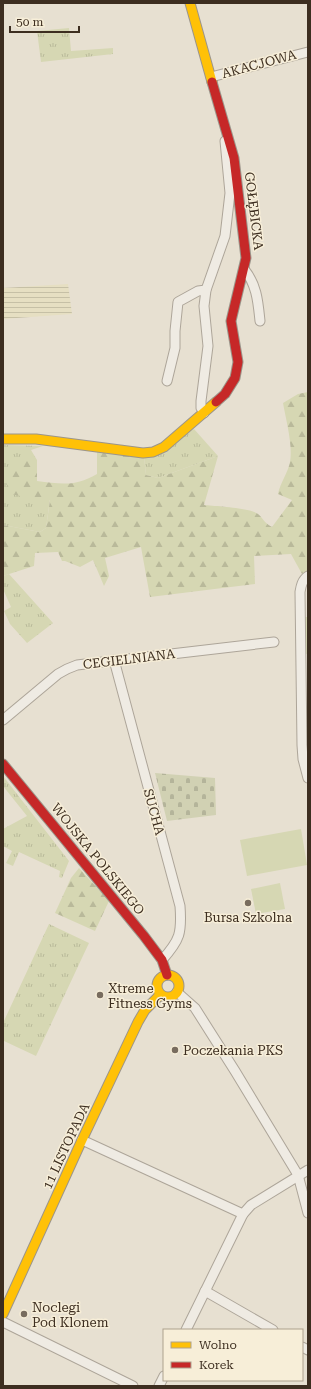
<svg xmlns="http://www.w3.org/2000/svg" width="311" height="1389" font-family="'Roboto Serif',serif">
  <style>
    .farmland { fill: url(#farmland-rules) }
    .grass { fill: url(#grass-tufts) }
    .forest { fill: url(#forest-firs) }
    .cemetery { fill: url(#cemetery-stones) }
    .pitch { fill: #d6d7b3 }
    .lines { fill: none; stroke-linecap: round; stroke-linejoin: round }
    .street-casing { stroke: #ada599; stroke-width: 11 }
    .slow-casing { stroke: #9c958a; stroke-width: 11 }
    .jam-casing { stroke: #9c958a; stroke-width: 11 }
    .street { stroke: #efebe3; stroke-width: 9 }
    .slow { stroke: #ffc107; stroke-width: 9 }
    .jam { stroke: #c62828; stroke-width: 9 }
    .poi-dot { fill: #786c5e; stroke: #f7eed8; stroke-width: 1.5 }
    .labels { text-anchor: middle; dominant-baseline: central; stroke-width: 3; stroke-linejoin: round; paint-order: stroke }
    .street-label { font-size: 13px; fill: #3d2e20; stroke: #f7eed8 }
    .poi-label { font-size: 13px; fill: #3d2e20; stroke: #f7eed8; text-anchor: start }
  </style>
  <defs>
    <pattern id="farmland-rules" width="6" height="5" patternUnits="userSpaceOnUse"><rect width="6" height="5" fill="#e6dfc2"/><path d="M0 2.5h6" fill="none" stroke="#c6c0a6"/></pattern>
    <pattern id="grass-tufts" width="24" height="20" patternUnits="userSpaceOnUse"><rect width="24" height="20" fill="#d6d7b3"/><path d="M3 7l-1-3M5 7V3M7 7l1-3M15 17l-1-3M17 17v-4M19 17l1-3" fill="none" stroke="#b9b99a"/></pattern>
    <pattern id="forest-firs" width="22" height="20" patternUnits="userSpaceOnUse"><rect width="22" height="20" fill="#d6d7b3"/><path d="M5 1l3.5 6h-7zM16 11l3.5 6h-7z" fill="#b9b99a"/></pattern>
    <pattern id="cemetery-stones" width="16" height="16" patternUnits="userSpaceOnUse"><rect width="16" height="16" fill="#d1d1b3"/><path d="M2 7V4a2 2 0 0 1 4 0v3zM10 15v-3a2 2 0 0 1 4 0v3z" fill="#b4b49a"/></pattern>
  </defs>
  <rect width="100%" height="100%" fill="#e7e0d1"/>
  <path class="farmland" d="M 68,284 L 72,314 L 3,319 L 3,288 Z"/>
  <g class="grass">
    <path d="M 69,28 L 71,51 L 113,48 L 113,54 L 41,62 L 37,31 Z"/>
    <path d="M 194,429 L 218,456 L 158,478 L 146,475 L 144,457 Z"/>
    <path d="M 3,445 L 43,446 L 31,450 L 37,499 L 50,499 L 46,528 L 40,532 L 3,525 Z"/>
    <path d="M 9,574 L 53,623 L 27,643 L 10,624 L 4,611 L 11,607 L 3,589 L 3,576 Z"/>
    <path d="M 3,776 L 69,861 L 62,878 L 59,877 L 60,871 L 19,852 L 13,866 L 6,863 L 12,851 L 3,846 L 3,829 L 27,816 L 3,786 Z"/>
    <path d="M 49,924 L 89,943 L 36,1056 L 4,1041 L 3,1044 L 3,1023 Z"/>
  </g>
  <g class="forest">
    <path d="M 308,392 L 308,570 L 302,574 L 291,554 L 254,556 L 255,584 L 150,597 L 141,547 L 105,558 L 109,576 L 104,586 L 93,560 L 80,567 L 65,561 L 62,561 L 58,552 L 35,553 L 34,566 L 3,576 L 3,525 L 40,532 L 46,528 L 50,500 L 37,499 L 15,495 L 6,484 L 8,471 L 31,450 L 37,460 L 37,481 C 61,484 75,487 97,474 L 97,450 L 144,457 L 146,475 L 158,478 L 218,456 L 204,505 C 215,506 251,508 258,514 C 264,519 263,522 272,527 L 292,500 L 278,494 C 280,483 288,473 290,462 C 293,445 286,420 283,403 L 298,394 Z"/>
    <rect x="304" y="617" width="4" height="37"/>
    <path d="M 79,868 L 109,901 L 95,931 L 55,913 L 71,878 Z"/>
  </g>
  <path class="cemetery" d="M 155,773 L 215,778 L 216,815 L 167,821 Z"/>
  <g class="pitch">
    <path d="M 301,829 L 307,865 L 247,876 L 240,840 Z"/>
    <path d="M 280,883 L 285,909 L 256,914 L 251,889 Z"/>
  </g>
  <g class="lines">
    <g class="street-casing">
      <g id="street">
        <path d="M 211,77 L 308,52"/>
        <path d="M 244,269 C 257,285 258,302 260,321"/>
        <path d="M 167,381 L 175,348 L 175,331 L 178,302 L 198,291 L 206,290"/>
        <path d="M 204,413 L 201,408 L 201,401 L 208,346 L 204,306 L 206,290 L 225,236 L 230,193 L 225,141"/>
        <path d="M 308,576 C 302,580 301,586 300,592 L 302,745 L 303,759 L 308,778"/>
        <path d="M 114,660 L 180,906 C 182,933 180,940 162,960"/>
        <path d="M 3,720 L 58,674 L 67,669 L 77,665 L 274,642"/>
        <path d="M 177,992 L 195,1008 L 235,1071 L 298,1175 L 308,1213"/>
        <path d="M 82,1140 L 243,1214"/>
        <path d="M 205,1291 L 273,1330"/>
        <path d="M 3,1322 L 133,1386"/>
        <path d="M 186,1330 L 243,1214 L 251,1205 L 308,1170"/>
        <path d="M 302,1347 L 308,1350"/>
        <path d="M 159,1386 L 164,1376"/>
      </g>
    </g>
    <g class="slow-casing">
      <g id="slow">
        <path d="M 190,3 L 212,82"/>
        <path d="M 3,439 L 36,439 L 143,453 L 153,452 L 164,447 L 216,402"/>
        <circle cx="168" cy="986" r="11"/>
        <path d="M 3,1314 L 82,1140 L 138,1022 L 145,1010 L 160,995"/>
      </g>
    </g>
    <g class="jam-casing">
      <g id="jam">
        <path d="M 212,82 L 234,158 L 246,258 L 231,321 L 238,362 L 235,378 L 225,394 L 216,402"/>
        <path d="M 3,764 L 144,936 L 162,960 L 167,975"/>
      </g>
    </g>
    <use href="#street" class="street"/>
    <use href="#slow" class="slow"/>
    <use href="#jam" class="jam"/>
  </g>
  <g class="poi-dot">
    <circle cx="248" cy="903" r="4"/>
    <circle cx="100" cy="995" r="4"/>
    <circle cx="175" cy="1050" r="4"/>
    <circle cx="24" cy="1314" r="4"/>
  </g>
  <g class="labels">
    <g class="street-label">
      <text transform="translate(259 64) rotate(-15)">AKACJOWA</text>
      <text transform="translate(254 211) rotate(83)">GOŁĘBICKA</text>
      <text transform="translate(129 659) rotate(-7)">CEGIELNIANA</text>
      <text transform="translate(154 812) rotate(75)">SUCHA</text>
      <text transform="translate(98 859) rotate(51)">WOJSKA POLSKIEGO</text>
      <text transform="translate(66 1146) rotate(-65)">11 LISTOPADA</text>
    </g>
    <g class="poi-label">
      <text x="248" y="917" text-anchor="middle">Bursa Szkolna</text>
      <text x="108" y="988">Xtreme<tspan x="108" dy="15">Fitness Gyms</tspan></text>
      <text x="183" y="1050">Poczekania PKS</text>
      <text x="32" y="1307">Noclegi<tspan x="32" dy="15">Pod Klonem</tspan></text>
    </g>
  </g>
  <rect width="311" height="1389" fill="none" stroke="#3d2e20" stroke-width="8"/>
  <rect x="163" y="1329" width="140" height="52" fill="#f7eed8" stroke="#ada18e"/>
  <rect x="171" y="1342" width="20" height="6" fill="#ffc107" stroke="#ada18e"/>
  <text x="199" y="1349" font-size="12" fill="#3d2e20">Wolno</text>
  <rect x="171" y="1362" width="20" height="6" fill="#c62828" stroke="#ada18e"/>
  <text x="199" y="1369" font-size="12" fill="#3d2e20">Korek</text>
  <path d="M10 26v6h69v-6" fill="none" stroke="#3d2e20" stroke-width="2"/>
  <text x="16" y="26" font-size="12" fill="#3d2e20" stroke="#f7eed8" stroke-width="3" paint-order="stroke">50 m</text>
</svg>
